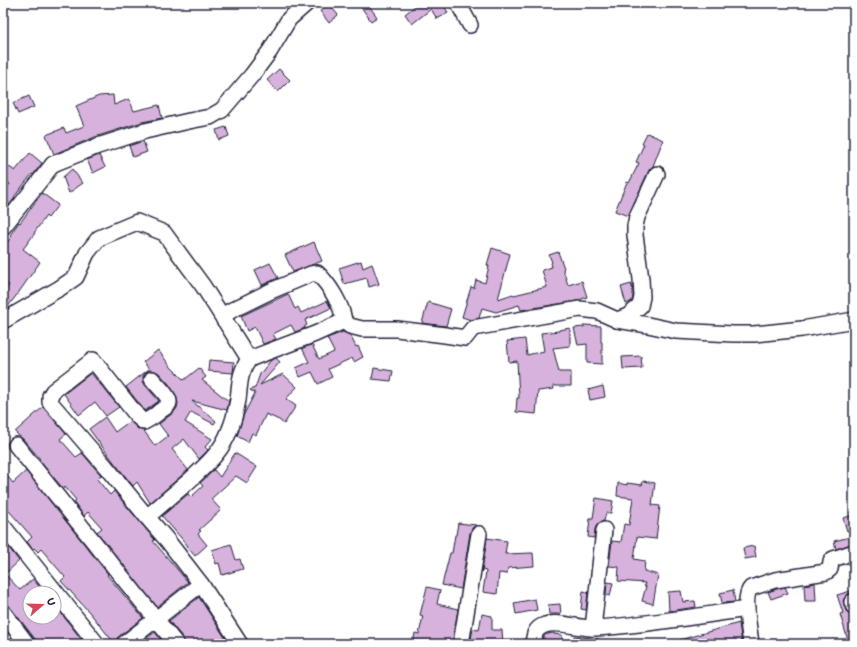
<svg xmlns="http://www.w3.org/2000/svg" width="857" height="647" font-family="Itim,sans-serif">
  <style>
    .building { fill: #d6b2dc; stroke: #22223b }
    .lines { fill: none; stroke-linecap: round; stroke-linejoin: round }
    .minor-casing { stroke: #22223b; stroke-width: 18 }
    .minor { stroke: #fff; stroke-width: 15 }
  </style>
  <rect width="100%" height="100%" fill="#fff"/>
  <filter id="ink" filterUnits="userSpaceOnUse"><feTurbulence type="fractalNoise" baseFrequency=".025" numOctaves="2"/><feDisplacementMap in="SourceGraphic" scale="8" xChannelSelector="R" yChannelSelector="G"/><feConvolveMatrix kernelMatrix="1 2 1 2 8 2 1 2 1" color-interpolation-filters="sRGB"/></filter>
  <g filter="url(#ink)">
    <g class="building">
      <path d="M 367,3 L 377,17 L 371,21 L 361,7 Z"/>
      <path d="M 419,3 L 443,3 L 448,13 L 437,19 L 431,9 L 412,24 L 405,14 Z"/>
      <path d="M 329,4 L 338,15 L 329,23 L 320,11 Z"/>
      <path d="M 279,69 L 290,80 L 278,92 L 267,80 Z"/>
      <path d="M 113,95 L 114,105 L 129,99 L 134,111 L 159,105 L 162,118 L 142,122 L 95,137 L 54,154 L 46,135 L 64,128 L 66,133 L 84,126 L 76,106 L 99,96 Z"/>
      <path d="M 29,96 L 34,107 L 18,114 L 13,103 Z"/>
      <path d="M 226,127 L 229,136 L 219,140 L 216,130 Z"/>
      <path d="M 647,133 L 663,140 L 653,166 L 649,170 L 628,216 L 615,211 L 627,182 L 629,183 L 639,163 L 636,162 L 644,144 L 642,143 Z"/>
      <path d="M 143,141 L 147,152 L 133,157 L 129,146 Z"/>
      <path d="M 30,153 L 42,163 L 33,175 L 32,174 L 14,197 L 15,198 L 8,206 L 3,202 L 3,192 L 10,184 L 3,178 L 3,172 L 8,166 L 15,171 Z"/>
      <path d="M 99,155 L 105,167 L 93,173 L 87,160 Z"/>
      <path d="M 72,169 L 83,183 L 69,193 L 63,177 Z"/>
      <path d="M 42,193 L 58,205 L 48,218 L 46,216 L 34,233 L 35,233 L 23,249 L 40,262 L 19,292 L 6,309 L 3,311 L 3,293 L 9,285 L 3,281 L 3,248 L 12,236 L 10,235 L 19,222 L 20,223 Z"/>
      <path d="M 314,242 L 322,261 L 293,272 L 285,255 Z"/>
      <path d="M 492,248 L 510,254 L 498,299 L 513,294 L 514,295 L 547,287 L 542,270 L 552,267 L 551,263 L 552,262 L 549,255 L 558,252 L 564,268 L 563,269 L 568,285 L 582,281 L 587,297 L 576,301 L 521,310 L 519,305 L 496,312 L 482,308 L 479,318 L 471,320 L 462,317 L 471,287 L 474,288 L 476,280 L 485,283 L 489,266 L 487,265 Z"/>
      <path d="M 361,261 L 363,268 L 372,264 L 379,284 L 369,287 L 367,278 L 344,284 L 339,268 Z"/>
      <path d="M 270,263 L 278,278 L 262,285 L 255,270 Z"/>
      <path d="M 631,284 L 633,290 L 633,296 L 632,301 L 626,304 L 621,287 Z"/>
      <path d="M 288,294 L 295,309 L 298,307 L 301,313 L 327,301 L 331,308 L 305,320 L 307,325 L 304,327 L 305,328 L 295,332 L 291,325 L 273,334 L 276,339 L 263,344 L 255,327 L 247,331 L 241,316 Z"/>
      <path d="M 428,302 L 451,309 L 446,326 L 422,323 Z"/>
      <path d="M 584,325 L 601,326 L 601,342 L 602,342 L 602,364 L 587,363 L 587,344 L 578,345 L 574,328 L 584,327 Z"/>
      <path d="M 570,328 L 570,346 L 553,348 L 559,372 L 571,372 L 571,386 L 553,386 L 554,389 L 538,391 L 536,414 L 516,412 L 517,398 L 519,398 L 517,361 L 509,362 L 507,341 L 525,339 L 527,355 L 544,351 L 541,333 L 559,331 L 559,330 Z"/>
      <path d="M 343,332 L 350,335 L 356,347 L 358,346 L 363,357 L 354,362 L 352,358 L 328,369 L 332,377 L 318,384 L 312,372 L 300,377 L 296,368 L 309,362 L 302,348 L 312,345 L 319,359 L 334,352 L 327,338 Z"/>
      <path d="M 158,350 L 171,367 L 184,380 L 199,368 L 206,377 L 202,380 L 226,399 L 229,400 L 227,410 L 192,401 L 216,421 L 214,424 L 191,412 L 185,422 L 212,439 L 205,447 L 208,450 L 199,459 L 184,439 L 172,449 L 188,470 L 150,503 L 137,482 L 133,486 L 113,461 L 89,429 L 105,417 L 115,432 L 130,421 L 138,429 L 144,431 L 155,446 L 168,436 L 159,424 L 174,412 L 177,408 L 178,403 L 176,395 L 169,384 L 159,373 L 155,371 L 150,370 L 146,372 L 143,376 L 143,381 L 145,385 L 159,401 L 145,411 L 126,387 L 149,369 L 143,362 Z"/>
      <path d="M 641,356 L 642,368 L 623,369 L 622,357 Z"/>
      <path d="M 276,358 L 280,362 L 260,385 L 283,374 L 297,387 L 286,399 L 296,406 L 284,424 L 279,420 L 266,414 L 256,435 L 252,433 L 248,442 L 237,436 L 244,414 L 255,393 L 250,390 L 255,388 L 260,374 L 271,360 Z"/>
      <path d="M 209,360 L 234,362 L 233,373 L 208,371 Z"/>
      <path d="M 374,368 L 393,371 L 391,381 L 372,379 Z"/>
      <path d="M 91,373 L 119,407 L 106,416 L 95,402 L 79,415 L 64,394 Z"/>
      <path d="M 603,386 L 605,397 L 590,400 L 588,390 Z"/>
      <path d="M 43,407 L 66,434 L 60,439 L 76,457 L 82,453 L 101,475 L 97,479 L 110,495 L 114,491 L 155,540 L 153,541 L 188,582 L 157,607 L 97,532 L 102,528 L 88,512 L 84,516 L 74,502 L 76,500 L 65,487 L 64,489 L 60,485 L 39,460 L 40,459 L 23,439 L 19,436 L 15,432 Z"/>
      <path d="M 235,453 L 257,467 L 247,483 L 236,476 L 211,499 L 221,510 L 199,530 L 201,531 L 198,534 L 207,545 L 195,556 L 187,547 L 188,546 L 162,516 L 188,494 L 191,497 L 203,486 L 200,483 L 214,470 L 220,477 Z"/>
      <path d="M 3,471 L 13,483 L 26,471 L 108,574 L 107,575 L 143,618 L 118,637 L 116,640 L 115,644 L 90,613 L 61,581 L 65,577 L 41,549 L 38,552 L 34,548 L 33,549 L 27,542 L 32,537 L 3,504 Z"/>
      <path d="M 643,481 L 655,483 L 652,505 L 660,506 L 656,539 L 637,537 L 634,559 L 645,561 L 644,571 L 658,575 L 653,604 L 642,601 L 646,586 L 644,586 L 645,583 L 618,581 L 619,567 L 609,566 L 612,541 L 621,542 L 624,524 L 629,525 L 633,498 L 617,496 L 618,483 L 627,485 L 627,483 L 642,485 Z"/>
      <path d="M 596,498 L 613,501 L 611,513 L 606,513 L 604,521 L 600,522 L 597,525 L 595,529 L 594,538 L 588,537 L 590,518 L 593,518 Z"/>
      <path d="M 854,515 L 854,529 L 847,531 L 843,518 Z"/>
      <path d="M 458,523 L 476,525 L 472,528 L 470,533 L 461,589 L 442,585 L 450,553 L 452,553 L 455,535 L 456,535 Z"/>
      <path d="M 850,537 L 851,544 L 836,549 L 834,541 Z"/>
      <path d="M 487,538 L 507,541 L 505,554 L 533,553 L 534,566 L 508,568 L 507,574 L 499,573 L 497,594 L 483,592 L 486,571 L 482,570 Z"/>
      <path d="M 3,540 L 19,561 L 5,574 L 20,590 L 33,579 L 43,591 L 42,593 L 30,593 L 30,603 L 26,607 L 30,612 L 30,617 L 54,617 L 54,604 L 85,644 L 39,644 L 10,607 L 7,604 L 3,603 Z"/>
      <path d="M 231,544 L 236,560 L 240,559 L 243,569 L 222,575 L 219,563 L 216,564 L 212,550 Z"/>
      <path d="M 754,546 L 756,557 L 745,559 L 743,548 Z"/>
      <path d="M 607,582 L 613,583 L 610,596 L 606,595 Z"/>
      <path d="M 815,583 L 816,601 L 805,601 L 804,585 Z"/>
      <path d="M 427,587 L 440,590 L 437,604 L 458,609 L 452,644 L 413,644 L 415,633 L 419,634 L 423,616 L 420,615 Z"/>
      <path d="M 785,587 L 788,593 L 771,599 L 768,592 L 777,589 Z"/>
      <path d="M 733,590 L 735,602 L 722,603 L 720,593 Z"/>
      <path d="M 854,590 L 854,593 L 848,594 L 845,597 L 843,601 L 846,611 L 849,614 L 854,616 L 854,644 L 849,644 L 840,614 L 843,613 L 837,595 Z"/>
      <path d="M 583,591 L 588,592 L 586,610 L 581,609 Z"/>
      <path d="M 681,591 L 683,602 L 695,601 L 696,607 L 669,611 L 668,592 Z"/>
      <path d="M 199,597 L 229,644 L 185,644 L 183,638 L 169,621 Z"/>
      <path d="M 535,599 L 537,610 L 516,614 L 514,603 Z"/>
      <path d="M 560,604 L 561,614 L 549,614 L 548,605 Z"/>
      <path d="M 482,614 L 492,616 L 492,630 L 502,630 L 503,644 L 470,644 L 473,629 L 479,630 Z"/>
      <path d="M 739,623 L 742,644 L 677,644 L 676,641 Z"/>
      <path d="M 155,632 L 164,644 L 139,644 Z"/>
      <path d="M 552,633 L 554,633 L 554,634 L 562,635 L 563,644 L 544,644 L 544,635 Z"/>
      <path d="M 574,636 L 599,639 L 598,644 L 573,644 Z"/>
    </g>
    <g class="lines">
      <g class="minor-casing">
        <g id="minor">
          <path d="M 458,3 L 470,25"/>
          <path d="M 3,227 L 46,173 L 53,164 L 98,146 L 145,131 L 189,121 L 210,117 L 222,110 L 252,75 L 270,51 L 289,19 L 307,3"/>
          <path d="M 224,320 L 227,313 L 232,310 L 273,290 L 311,274 L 317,273 C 329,284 342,305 344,321"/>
          <path d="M 617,320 L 628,316 L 640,306 L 642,297 L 641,279 L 635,235 L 635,226 L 637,217 L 657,174"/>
          <path d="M 3,321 L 60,288 L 76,277 L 87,253 L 99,238 L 137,222 L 164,233 L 203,286 L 249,359 L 315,334 L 344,321 L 350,326 L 362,329 L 397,329 L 445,335 L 465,338 L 473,328 L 580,309 L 597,311 L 617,320 L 648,325 L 676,331 L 733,334 L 754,334 L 802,329 L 854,320"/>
          <path d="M 152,379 C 156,384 169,396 169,402 C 169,406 163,409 160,411 C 155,416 150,419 144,422 L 138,417 L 93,360 L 53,391 L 50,396 L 50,402 L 106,467 L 147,517 L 167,540 L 201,584 L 240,644"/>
          <path d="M 16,445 L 176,644"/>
          <path d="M 147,517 C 161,505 175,493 189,481 C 206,465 222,452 230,429 C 234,420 236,410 238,400 C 240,383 239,374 249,359"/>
          <path d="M 3,526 L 97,644"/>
          <path d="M 852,602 L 854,607"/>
          <path d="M 3,612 L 27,644"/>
          <path d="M 593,628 L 604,530"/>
          <path d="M 124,644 L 201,584"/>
          <path d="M 461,644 L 479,534"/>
          <path d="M 533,644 C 534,635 535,628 545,625 C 558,620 581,629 596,628 C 646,625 697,616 747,609"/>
          <path d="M 751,644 C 750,632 742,596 751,588 L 775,580 L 826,572 L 830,569 L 831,562 L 833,559 L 854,552"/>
        </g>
      </g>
      <use href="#minor" class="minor"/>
    </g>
  </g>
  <rect width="857" height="647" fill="none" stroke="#fff" stroke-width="16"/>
  <rect x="8" y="8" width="841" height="631" fill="none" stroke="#22223b" stroke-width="1.5" filter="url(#ink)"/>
  <g transform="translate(42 605) rotate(70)"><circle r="19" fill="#ffffff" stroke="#a7a7b1"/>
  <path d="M0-3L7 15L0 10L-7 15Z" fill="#d1495b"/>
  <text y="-6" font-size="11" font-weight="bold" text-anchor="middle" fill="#22223b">U</text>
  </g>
</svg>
